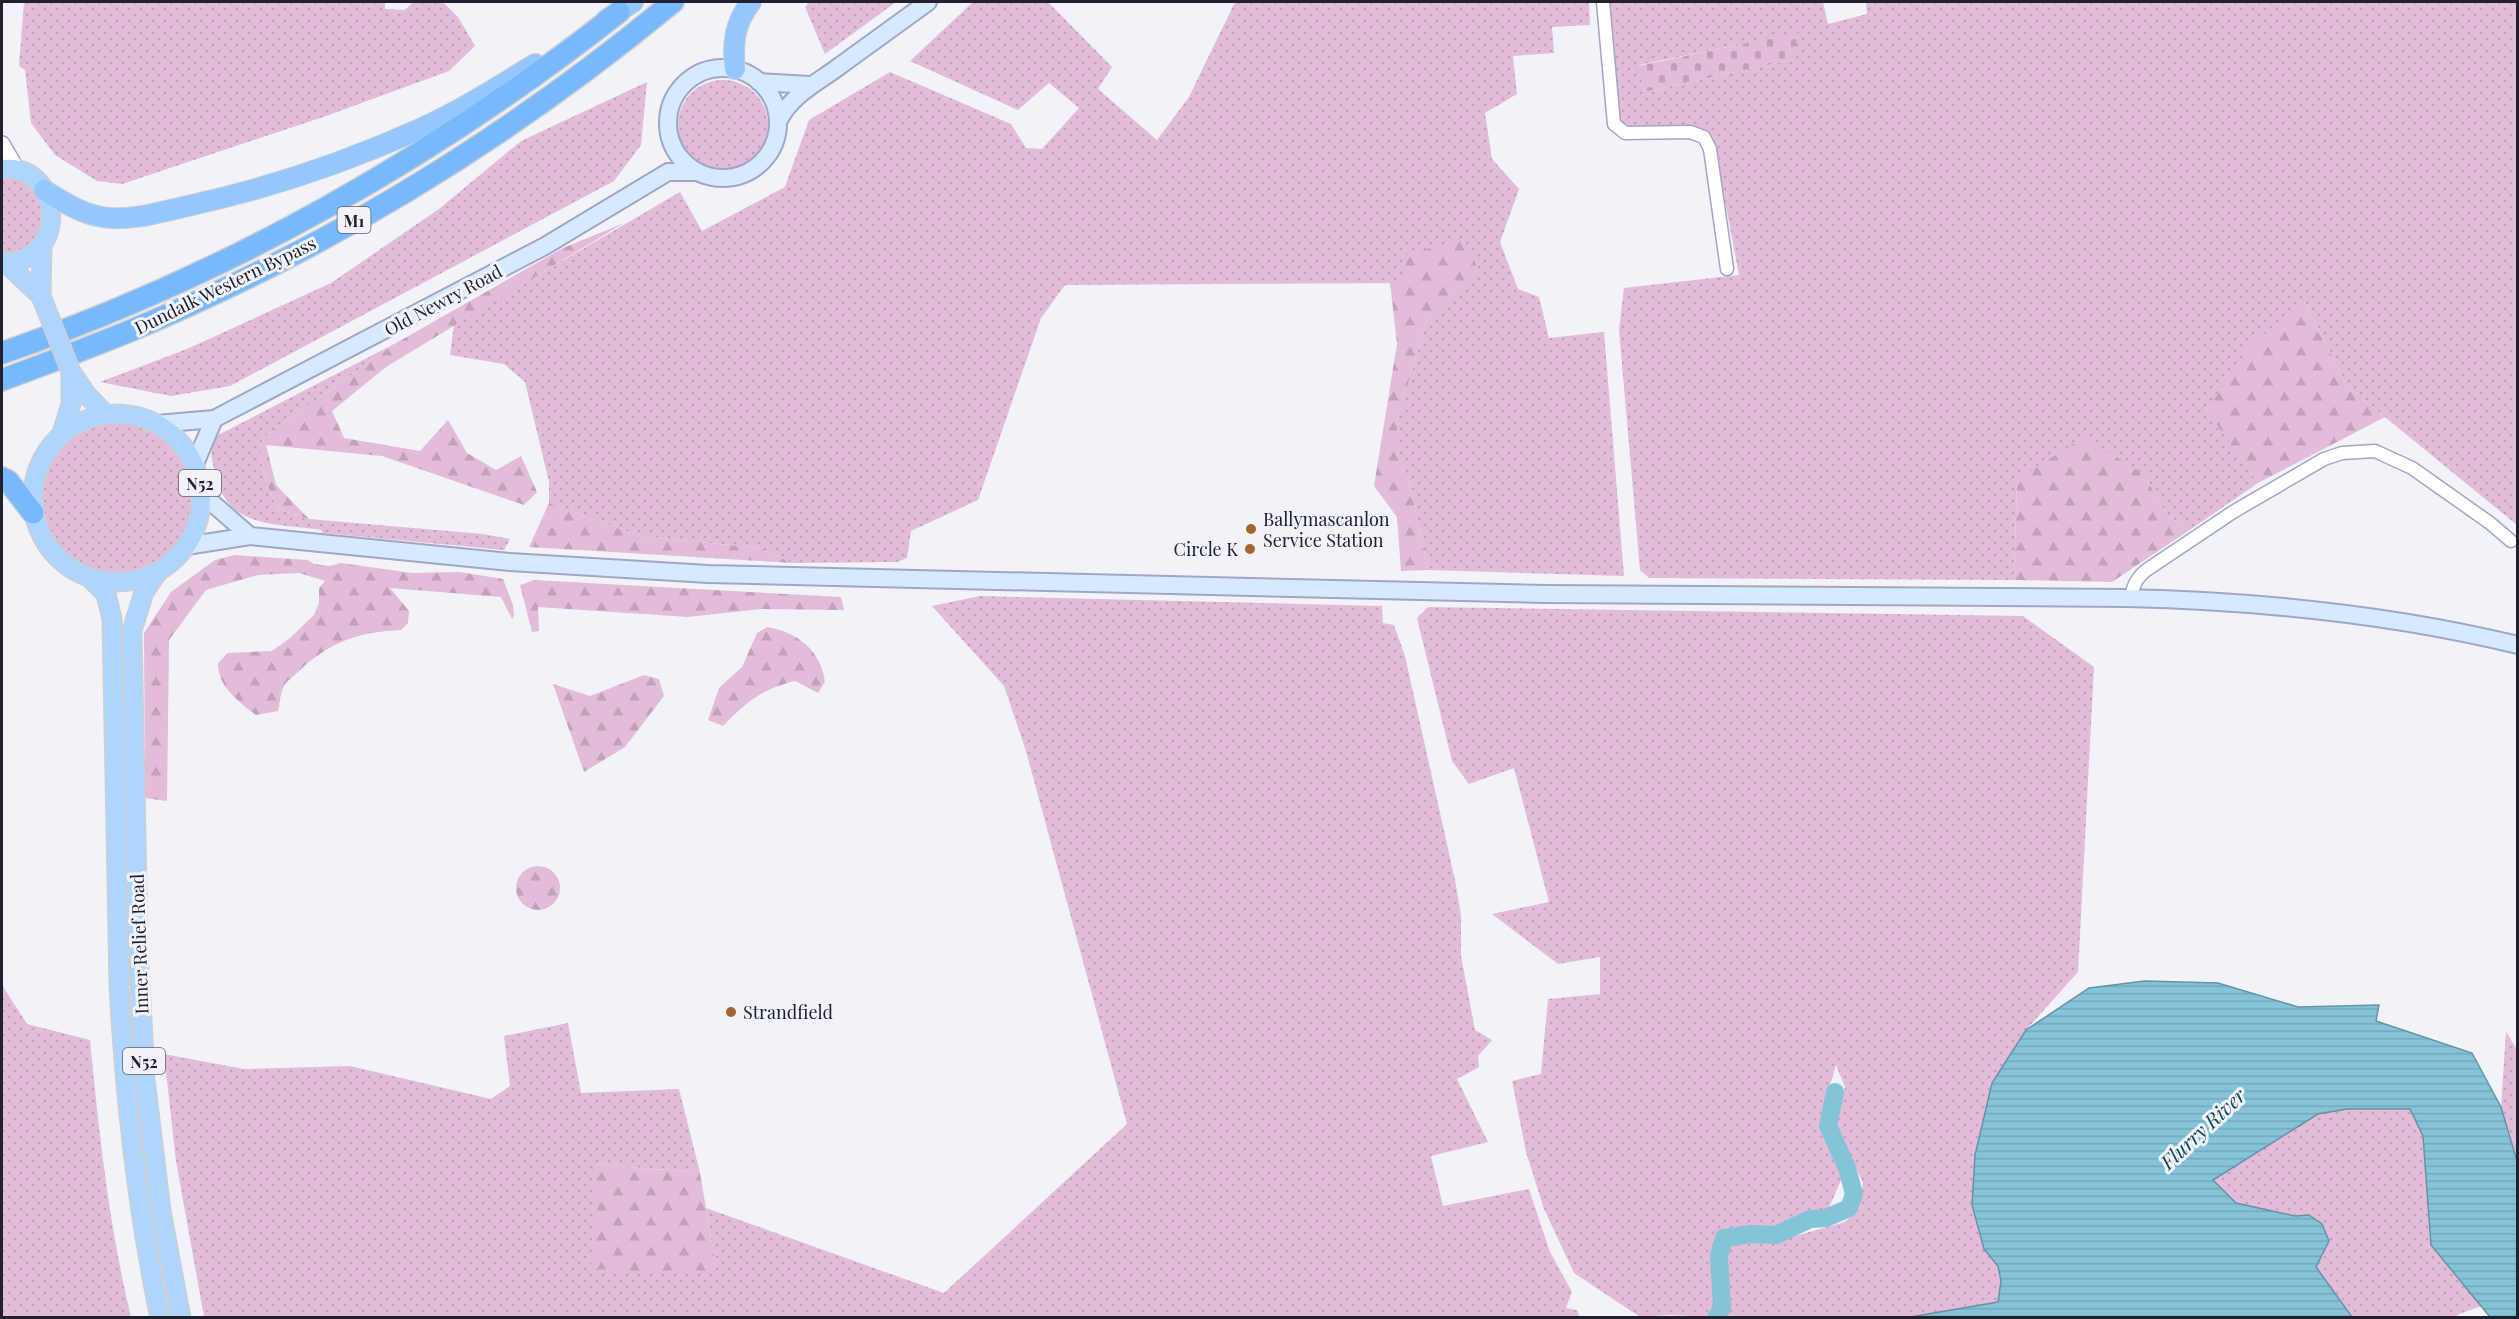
<svg xmlns="http://www.w3.org/2000/svg" width="2519" height="1319" font-family="'Playfair Display',serif">
  <style>
    .green { fill: url(#green-dots); fill-rule: evenodd }
    .forest { fill: url(#forest-firs) }
    .cemetery { fill: url(#cemetery-stones) }
    .water { fill: url(#water-rules); stroke: #6792a5; stroke-width: 1.5 }
    .lines { fill: none; stroke-linecap: round; stroke-linejoin: round }
    .river { stroke: #85c3d9; stroke-width: 18 }
    .minor-casing { stroke: #a1a6c5; stroke-width: 15 }
    .tertiary-casing { stroke: #a1a6c5; stroke-width: 18 }
    .secondary-casing { stroke: #a1a6c5; stroke-width: 20 }
    .primary-casing { stroke: #ceced1; stroke-width: 21 }
    .trunk-casing { stroke: #ceced1; stroke-width: 22 }
    .motorway-casing { stroke: #ceced1; stroke-width: 24 }
    .minor { stroke: #fff; stroke-width: 12 }
    .tertiary { stroke: #fff; stroke-width: 15 }
    .secondary { stroke: #d6eafe; stroke-width: 16 }
    .primary { stroke: #aed5fe; stroke-width: 18 }
    .trunk { stroke: #93c7fe; stroke-width: 20 }
    .motorway { stroke: #78b9fd; stroke-width: 21 }
    .primary-bridge-casing { stroke: #ceced1; stroke-width: 21; stroke-linecap: butt }
    .primary-bridge { stroke: #aed5fe; stroke-width: 18 }
    .poi-dot { fill: #a4662b; stroke: #f1f3f9; stroke-width: 2 }
    .labels { text-anchor: middle; dominant-baseline: central; stroke-width: 6; stroke-linejoin: round; paint-order: stroke }
    .shield { fill: #f1f3f9; stroke: #5f606a; stroke-width: 1.5 }
    .shield-label { font-size: 16px; font-weight: bold; fill: #20212d }
    .street-label { font-size: 18px; fill: #20212d; stroke: #f1f3f9 }
    .poi-label { font-size: 18px; fill: #20212d; stroke: #f1f3f9; text-anchor: start }
    .water-label { font-size: 20px; font-style: italic; fill: #104656; stroke: #f1f3f9 }
  </style>
  <defs>
    <pattern id="green-dots" width="8" height="8" patternUnits="userSpaceOnUse" patternTransform="scale(1.5)"><rect width="8" height="8" fill="#e2bcd8"/><path d="M2 2h.1M6 6h.1" fill="none" stroke="#c2a1ba" stroke-width="1.8" stroke-linecap="round"/></pattern>
    <pattern id="forest-firs" width="22" height="20" patternUnits="userSpaceOnUse" patternTransform="scale(1.5)"><rect width="22" height="20" fill="#e2bcd8"/><path d="M5 1l3.5 6h-7zM16 11l3.5 6h-7z" fill="#c2a1ba"/></pattern>
    <pattern id="cemetery-stones" width="16" height="16" patternUnits="userSpaceOnUse" patternTransform="scale(1.5)"><rect width="16" height="16" fill="#e2bcd8"/><path d="M2 7V4a2 2 0 0 1 4 0v3zM10 15v-3a2 2 0 0 1 4 0v3z" fill="#c2a1ba"/></pattern>
    <pattern id="water-rules" width="6" height="5" patternUnits="userSpaceOnUse" patternTransform="scale(1.5)"><rect width="6" height="5" fill="#85c3d9"/><path d="M0 2.5h6" fill="none" stroke="#73a7bb"/></pattern>
  </defs>
  <rect width="100%" height="100%" fill="#f1f3f9"/>
  <g class="green">
    <path d="M 24,2 L 385,2 L 385,9 L 405,10 L 413,2 L 443,2 L 458,17 L 475,46 L 449,71 L 326,116 L 122,184 L 97,181 L 55,155 L 31,123 L 25,70 L 19,66 Z"/>
    <path d="M 809,2 L 896,2 L 825,54 L 805,7 Z"/>
    <path d="M 973,2 L 1048,2 L 1112,67 L 1098,89 L 1157,140 L 1189,97 L 1235,2 L 1589,2 L 1590,25 L 1552,27 L 1554,53 L 1513,56 L 1517,94 L 1485,113 L 1492,159 L 1519,189 L 1500,242 L 1518,289 L 1539,297 L 1549,338 L 1604,332 L 1624,576 L 1428,570 L 1411,489 L 1397,451 L 1397,421 L 1427,320 L 1478,269 L 1406,283 L 1065,285 L 1041,318 L 978,500 L 911,531 L 907,558 L 897,562 L 792,563 L 760,548 L 640,536 L 549,503 L 549,482 L 525,382 L 504,364 L 450,355 L 454,324 L 680,192 L 702,231 L 785,187 L 809,120 L 890,72 L 1011,124 L 1026,148 L 1042,149 L 1079,108 L 1049,83 L 1018,110 L 910,61 Z"/>
    <path d="M 1607,2 L 1823,2 L 1828,24 L 1867,14 L 1866,2 L 2517,2 L 2517,525 L 2347,386 L 2305,302 L 2207,410 L 2258,483 L 2191,529 L 2167,516 L 2144,474 L 2017,480 L 2014,580 L 1649,578 L 1640,570 L 1619,330 L 1624,288 L 1739,275 L 1713,138 L 1691,125 L 1626,127 L 1619,122 ZM 1796,33 L 1795,59 L 1644,92 L 1639,65 Z"/>
    <circle cx="723" cy="125" r="45"/>
    <path d="M 647,82 L 641,145 L 614,181 L 230,386 L 171,396 L 100,382 L 187,349 L 331,283 L 439,209 L 521,141 Z"/>
    <path d="M 2,175 L 7,175 L 32,185 C 36,192 41,199 43,206 C 45,211 43,216 42,220 C 37,242 25,254 2,252 Z"/>
    <path d="M 396,343 L 263,438 C 256,463 268,488 278,509 L 309,519 L 483,534 L 510,539 L 504,550 L 323,533 L 321,530 C 287,524 238,529 221,491 C 218,484 216,475 214,468 C 210,455 210,443 220,434 Z"/>
    <circle cx="118" cy="498" r="75"/>
    <path d="M 980,596 L 1382,606 L 1383,623 L 1394,625 L 1405,656 L 1455,880 L 1461,916 L 1461,956 L 1475,1030 L 1492,1040 L 1478,1056 L 1479,1067 L 1457,1079 L 1488,1142 L 1431,1156 L 1443,1206 L 1529,1189 L 1550,1252 L 1572,1292 L 1566,1308 L 1577,1310 L 1580,1317 L 204,1317 L 176,1161 L 164,1054 L 244,1069 L 350,1066 L 491,1099 L 510,1086 L 504,1036 L 568,1023 L 581,1093 L 679,1089 L 700,1173 L 596,1164 L 716,1267 L 706,1208 L 944,1293 L 1127,1124 L 1026,751 L 1004,686 L 932,606 Z"/>
    <path d="M 1428,607 L 2023,616 L 2094,667 L 2078,972 L 2026,1030 L 1992,1083 L 1975,1155 L 1984,1249 L 1998,1266 L 2001,1281 L 1998,1302 L 1910,1317 L 1722,1317 L 1729,1303 L 1724,1257 L 1729,1241 L 1781,1240 L 1845,1222 L 1859,1208 L 1863,1183 L 1835,1122 L 1845,1087 L 1836,1065 L 1821,1116 L 1842,1178 L 1828,1210 L 1808,1212 L 1775,1227 L 1727,1228 L 1716,1247 L 1715,1300 L 1707,1317 L 1671,1315 L 1640,1317 L 1574,1273 L 1544,1209 L 1526,1152 L 1512,1081 L 1541,1074 L 1548,999 L 1600,994 L 1600,957 L 1558,964 L 1492,914 L 1549,902 L 1514,768 L 1469,784 L 1452,761 L 1417,618 Z"/>
    <path d="M 2,985 L 27,1024 L 90,1040 C 99,1133 109,1227 131,1317 L 2,1317 Z"/>
    <path d="M 2506,1031 L 2517,1050 L 2517,1161 L 2501,1107 Z"/>
    <path d="M 2347,1109 L 2410,1109 L 2423,1136 L 2431,1245 L 2481,1306 L 2457,1315 L 2458,1317 L 2352,1317 L 2316,1267 L 2329,1241 L 2309,1215 L 2295,1216 L 2236,1203 L 2213,1180 L 2318,1114 Z"/>
  </g>
  <g class="forest">
    <path d="M 624,223 L 386,367 L 332,411 L 344,438 L 420,451 L 448,420 L 467,453 L 496,470 L 521,456 L 537,492 L 524,505 L 382,456 L 266,445 L 276,485 L 309,519 L 278,509 C 268,488 256,463 263,438 L 396,343 L 563,248 Z"/>
    <path d="M 1464,239 L 1478,269 L 1427,320 L 1397,421 L 1397,451 L 1411,489 L 1428,570 L 1401,571 L 1397,517 L 1374,486 L 1397,344 L 1390,283 L 1406,283 L 1406,255 Z"/>
    <path d="M 2305,302 L 2347,386 L 2385,417 L 2258,483 L 2207,411 L 2249,346 Z"/>
    <path d="M 2084,437 L 2144,474 L 2167,516 L 2191,529 L 2112,582 L 2014,580 L 2017,480 Z"/>
    <path d="M 549,503 L 640,536 L 760,548 L 792,563 L 529,547 Z"/>
    <path d="M 235,555 L 307,560 L 314,564 L 329,566 L 341,563 L 412,573 L 460,572 L 503,579 L 513,605 L 514,616 L 512,619 L 501,597 L 390,588 L 409,611 L 408,623 L 401,630 C 359,632 331,641 299,671 C 294,676 285,682 283,688 C 280,694 280,704 278,711 L 256,715 C 240,703 217,686 218,663 L 228,653 L 272,651 L 290,638 L 314,615 L 319,603 L 319,588 L 325,581 L 299,573 L 258,575 L 206,590 L 169,640 L 167,801 L 145,798 L 144,633 L 171,592 L 215,560 Z"/>
    <path d="M 534,580 L 841,597 L 844,610 L 761,609 L 688,617 L 538,607 L 539,631 L 532,632 L 520,585 Z"/>
    <path d="M 767,627 C 798,632 821,651 825,682 L 818,693 L 795,681 C 760,690 748,701 723,726 L 708,720 L 719,688 L 742,667 L 757,633 Z"/>
    <path d="M 644,675 L 659,679 L 664,696 L 625,747 L 584,772 L 553,684 L 590,696 Z"/>
    <circle cx="538" cy="888" r="22"/>
    <path d="M 595,1164 L 700,1173 L 716,1267 L 700,1274 L 591,1269 Z"/>
  </g>
  <path class="cemetery" d="M 1797,32 L 1795,59 L 1644,92 L 1638,66 Z"/>
  <path class="water" d="M 2145,981 L 2218,983 L 2298,1007 L 2379,1005 L 2376,1021 L 2472,1053 L 2501,1107 L 2517,1161 L 2517,1317 L 2490,1317 L 2431,1245 L 2423,1136 L 2410,1109 L 2347,1109 L 2318,1114 L 2213,1180 L 2236,1203 L 2295,1216 L 2309,1215 L 2322,1224 L 2329,1241 L 2316,1267 L 2352,1317 L 1910,1317 L 1998,1302 L 2001,1281 L 1998,1266 L 1984,1249 L 1972,1205 L 1975,1155 L 1992,1083 L 2026,1030 L 2089,988 Z"/>
  <g class="lines">
    <path class="river" d="M 1716,1318 L 1722,1307 L 1719,1256 L 1724,1238 L 1751,1234 L 1776,1235 L 1810,1219 L 1826,1218 L 1849,1208 L 1854,1194 L 1847,1168 L 1828,1126 L 1835,1092"/>
    <g class="minor-casing">
      <g id="minor">
        <path d="M 1603,2 L 1614,124 L 1625,133 L 1690,132 L 1704,137 L 1710,149 L 1727,269"/>
        <path d="M 2131,598 C 2133,585 2137,577 2148,569 L 2233,512 L 2324,459 L 2342,453 L 2375,451 L 2412,468 L 2490,523 L 2511,541"/>
      </g>
    </g>
    <g class="tertiary-casing">
      <path id="tertiary" d="M 2,144 L 17,170"/>
    </g>
    <g class="secondary-casing">
      <g id="secondary">
        <circle cx="723" cy="123" r="55"/>
        <path d="M 759,82 L 810,85"/>
        <path d="M 779,120 C 792,94 819,82 841,65 C 870,44 899,23 928,2"/>
        <path d="M 157,424 L 214,419 L 545,246 L 668,172 L 698,172"/>
        <path d="M 194,466 L 214,419"/>
        <path d="M 202,494 L 250,536"/>
        <path d="M 186,546 L 250,536 L 510,562 L 708,574 L 1545,594 L 2126,598 C 2257,601 2390,614 2518,645"/>
      </g>
    </g>
    <g class="primary-casing">
      <g id="primary">
        <path d="M 2,169 C 66,163 68,267 2,262"/>
        <path d="M 5,262 L 41,296"/>
        <path d="M 41,296 L 42,244"/>
        <path d="M 71,372 L 87,395 L 106,415"/>
        <circle cx="117" cy="498" r="84"/>
        <path d="M 62,433 L 71,404 L 71,372"/>
        <path d="M 157,573 L 144,592 L 132,631 L 138,946 L 145,1079 L 161,1211 L 181,1318"/>
        <path d="M 90,578 L 106,594 L 112,619 L 119,985 C 125,1097 137,1208 160,1318"/>
      </g>
    </g>
    <g class="trunk-casing">
      <g id="trunk">
        <path d="M 606,20 L 633,2"/>
        <path d="M 735,69 C 732,42 735,23 751,2"/>
        <path d="M 44,190 C 63,202 80,213 102,217 C 130,222 164,211 192,205 C 270,188 346,162 420,129 C 460,111 498,87 535,64"/>
      </g>
    </g>
    <g class="motorway-casing">
      <g id="motorway">
        <path d="M 2,353 C 225,276 434,158 619,12"/>
        <path d="M 2,380 C 47,363 92,347 137,328 C 330,247 512,135 673,2"/>
        <path d="M 2,478 L 8,481 L 33,513"/>
      </g>
    </g>
    <use href="#minor" class="minor"/>
    <use href="#tertiary" class="tertiary"/>
    <use href="#secondary" class="secondary"/>
    <use href="#primary" class="primary"/>
    <use href="#trunk" class="trunk"/>
    <use href="#motorway" class="motorway"/>
    <g class="primary-bridge-casing">
      <path id="primary-bridge" d="M 41,296 L 71,372"/>
    </g>
    <use href="#primary-bridge" class="primary-bridge"/>
  </g>
  <g class="poi-dot">
    <circle cx="1251" cy="529" r="6"/>
    <circle cx="1250" cy="549" r="6"/>
    <circle cx="731" cy="1012" r="6"/>
  </g>
  <g class="labels">
    <g class="shield">
      <rect x="337.5" y="207" width="33" height="26" rx="4.5"/>
      <rect x="179" y="470" width="42" height="26" rx="4.5"/>
      <rect x="123" y="1048" width="42" height="26" rx="4.5"/>
    </g>
    <g class="shield-label">
      <text x="354" y="220">M1</text>
      <text x="200" y="483">N52</text>
      <text x="144" y="1061">N52</text>
    </g>
    <g class="street-label">
      <text transform="translate(225 285) rotate(-26)">Dundalk Western Bypass</text>
      <text transform="translate(443 300) rotate(-28)">Old Newry Road</text>
      <text transform="translate(139 944) rotate(-92)">Inner Relief Road</text>
    </g>
    <g class="poi-label">
      <text x="1263" y="519">Ballymascanlon<tspan x="1263" dy="21">Service Station</tspan></text>
      <text x="1238" y="549" text-anchor="end">Circle K</text>
      <text x="743" y="1012">Strandfield</text>
    </g>
    <g class="water-label">
      <text transform="translate(2202 1128) rotate(-43)">Flurry River</text>
    </g>
  </g>
  <rect width="2519" height="1319" fill="none" stroke="#20212d" stroke-width="6"/>
</svg>
